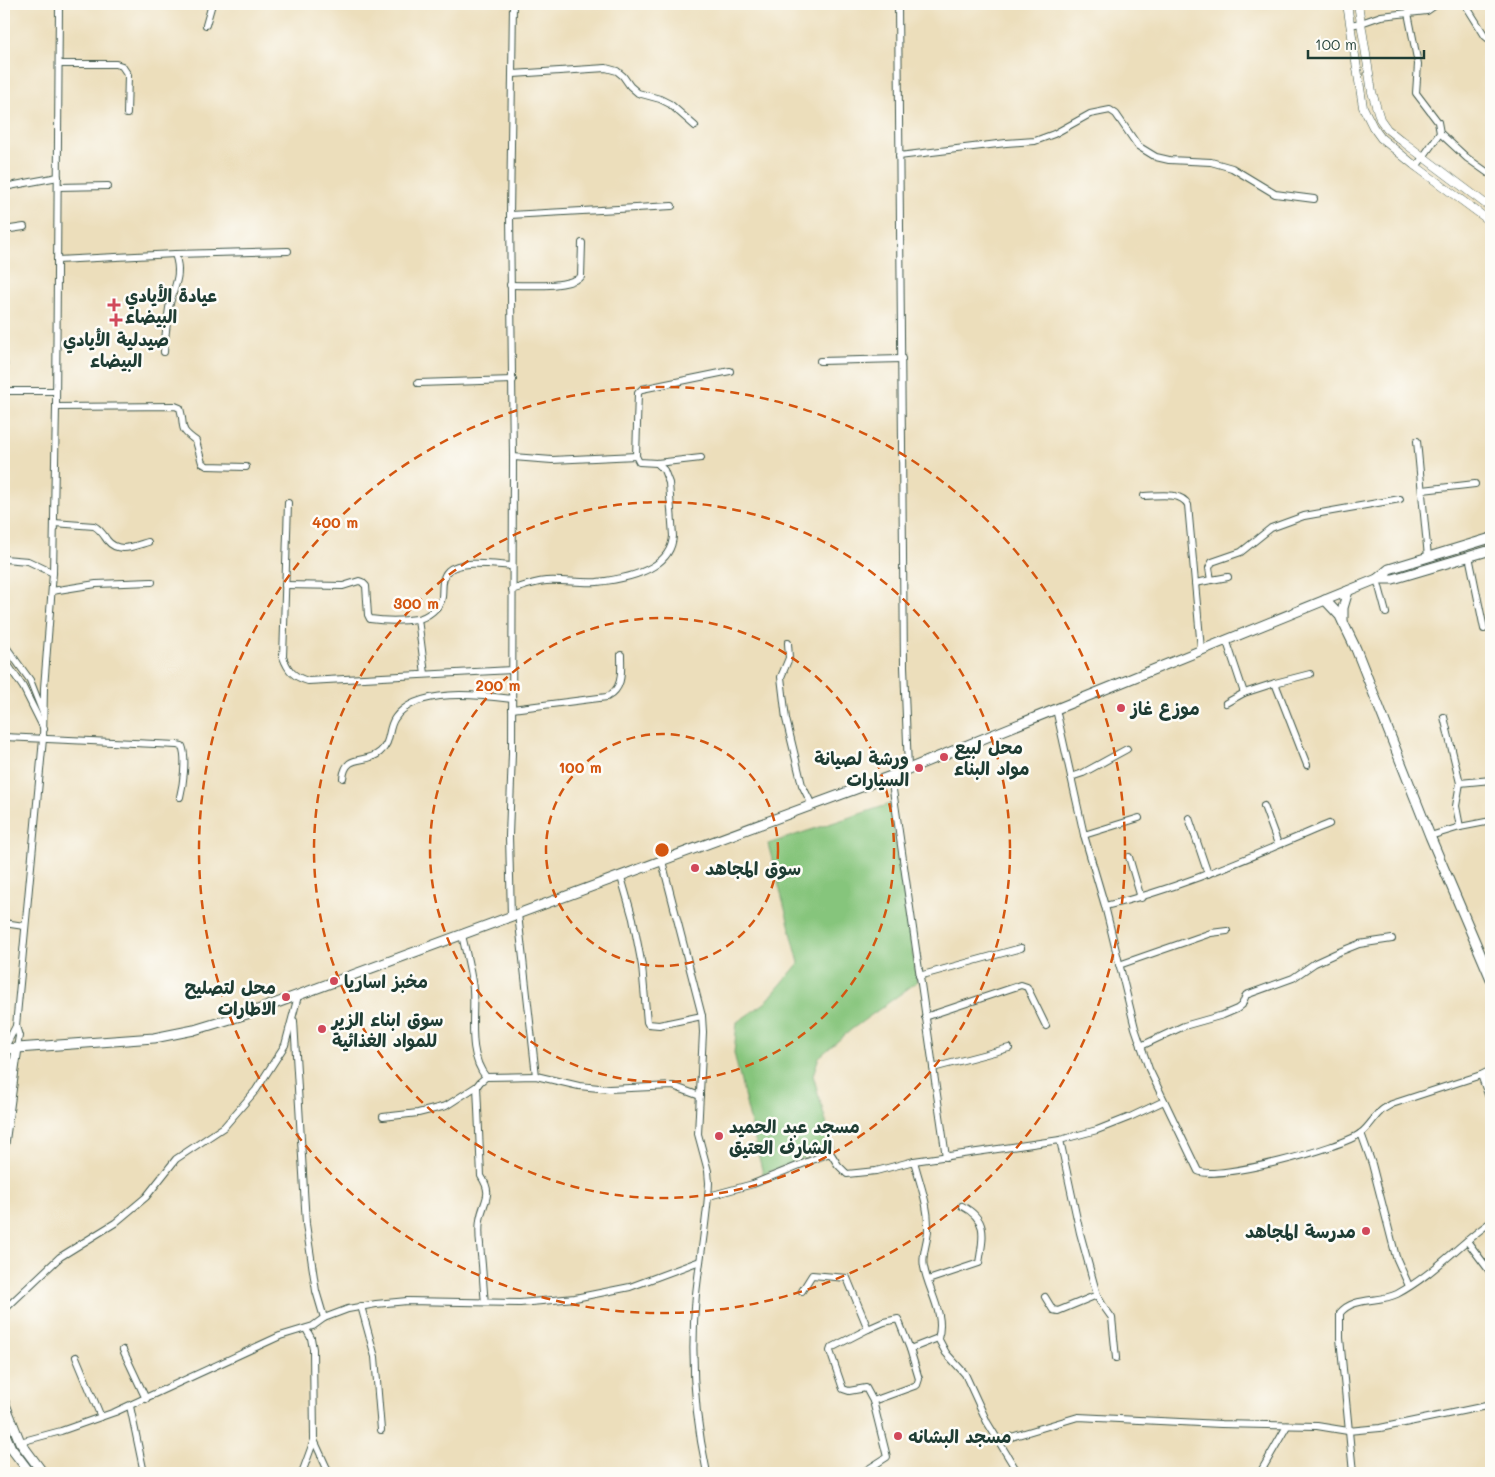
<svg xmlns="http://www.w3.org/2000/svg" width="1495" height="1477" font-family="Mali,'Playpen Sans Arabic',sans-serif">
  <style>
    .green { fill: #86c57b; stroke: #528158 }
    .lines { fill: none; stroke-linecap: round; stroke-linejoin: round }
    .minor-casing { stroke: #3e5548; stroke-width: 8 }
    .tertiary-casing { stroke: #3e5548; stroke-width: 9 }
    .secondary-casing { stroke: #3e5548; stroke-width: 11 }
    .minor { stroke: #fff; stroke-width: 6 }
    .tertiary { stroke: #fff; stroke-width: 8 }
    .secondary { stroke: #fff; stroke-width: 9 }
    .ring { fill: none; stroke: #d45610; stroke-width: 2.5; stroke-dasharray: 9 6 }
    .poi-dot { fill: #d1495b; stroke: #fdfcf7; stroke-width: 2 }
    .labels { text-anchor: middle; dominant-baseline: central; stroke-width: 5; stroke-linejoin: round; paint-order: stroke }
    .poi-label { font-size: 18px; font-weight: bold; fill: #1f3d34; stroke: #fdfcf7; text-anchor: start }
    .centre { fill: #d45610; stroke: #fdfcf7; stroke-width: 2.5 }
    .ring-label { font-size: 15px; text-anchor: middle; font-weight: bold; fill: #d45610; stroke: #fdfcf7; stroke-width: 5; stroke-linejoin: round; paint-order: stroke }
  </style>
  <rect width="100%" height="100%" fill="#fdfcf7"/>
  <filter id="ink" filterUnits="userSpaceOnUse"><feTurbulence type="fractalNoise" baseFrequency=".02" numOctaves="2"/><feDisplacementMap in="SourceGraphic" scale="10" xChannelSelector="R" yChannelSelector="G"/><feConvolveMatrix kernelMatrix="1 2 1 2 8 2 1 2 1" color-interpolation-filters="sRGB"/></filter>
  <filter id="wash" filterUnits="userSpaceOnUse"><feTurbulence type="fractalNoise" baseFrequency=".0096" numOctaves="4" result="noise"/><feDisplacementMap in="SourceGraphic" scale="20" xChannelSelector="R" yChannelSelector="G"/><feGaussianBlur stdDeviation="1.12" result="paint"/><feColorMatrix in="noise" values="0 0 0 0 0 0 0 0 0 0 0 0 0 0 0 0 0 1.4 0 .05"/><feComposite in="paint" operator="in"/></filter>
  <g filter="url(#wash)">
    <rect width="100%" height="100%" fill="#ecdebb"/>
    <path class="green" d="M 890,804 L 917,982 L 852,1029 L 819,1057 L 813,1075 L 833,1147 L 763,1174 L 734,1053 L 737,1022 L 765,1003 L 799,963 L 768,844 Z"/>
  </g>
  <g filter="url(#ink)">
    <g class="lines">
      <g class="minor-casing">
        <g id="minor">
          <path d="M 898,4 L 904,666 L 908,769"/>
          <path d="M 1465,4 L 1485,36 L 1491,41"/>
          <path d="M 1408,13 L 1418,64 L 1416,93 L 1438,122 L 1440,133 L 1416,167"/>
          <path d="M 206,25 L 212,4"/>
          <path d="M 1350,25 L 1361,23 L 1381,16 L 1427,11 L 1437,4"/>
          <path d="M 59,64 L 116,64 L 122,66 L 128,75 L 127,114"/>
          <path d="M 513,74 L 606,68 L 617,71 L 623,76 L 630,86 L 638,93 L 660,99 L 670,104 L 695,126"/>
          <path d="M 1440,133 L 1467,158 L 1491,175"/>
          <path d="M 899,156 L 1006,143 L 1035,141 L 1054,134 L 1090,114 L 1110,110 L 1116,114 L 1138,146 L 1156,157 L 1169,160 L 1211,162 L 1232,168 L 1275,194 L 1314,199"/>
          <path d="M 4,187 L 58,177"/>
          <path d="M 58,187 L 108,186"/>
          <path d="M 510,215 L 672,206"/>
          <path d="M 4,230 L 24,227"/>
          <path d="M 57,260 L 175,254 L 288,251"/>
          <path d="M 510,285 C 531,285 564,288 581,277 L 582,243"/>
          <path d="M 164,352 C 165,337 167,322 169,308 C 173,287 183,277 175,254"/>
          <path d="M 4,360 L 5,385 L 7,391 L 56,391"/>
          <path d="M 820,361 L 902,359"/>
          <path d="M 418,383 L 513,380"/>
          <path d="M 56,407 L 175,406 L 180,408 C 186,429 177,427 196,441 L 202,463 L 207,466 L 246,467"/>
          <path d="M 1417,441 L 1428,557"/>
          <path d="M 513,457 L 552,460 L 636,456"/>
          <path d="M 701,458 L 657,463 L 639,462 L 636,456 L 638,393 L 642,389 L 730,371"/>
          <path d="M 1423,490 L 1475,484"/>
          <path d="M 1144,496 C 1157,496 1181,491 1188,505 L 1201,649"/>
          <path d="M 288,503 L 283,657 C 288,671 294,677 308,681 L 512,670"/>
          <path d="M 54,523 L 94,526 C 100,529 103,534 107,540 C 118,554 134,546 148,542"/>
          <path d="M 1469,556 L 1484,629"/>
          <path d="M 4,559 L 28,561 L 53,573"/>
          <path d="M 1377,579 L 1386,613"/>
          <path d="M 1211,580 L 1209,568 L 1212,562 L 1241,552 L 1271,528 L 1304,516 L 1400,499"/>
          <path d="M 1195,583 L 1228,577"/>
          <path d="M 285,585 L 343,586 L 359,581 L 362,582 L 366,586 L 368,615 L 370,619 C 384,621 403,621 417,619 C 426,618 441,607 442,597 C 443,589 441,578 448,571 C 461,559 495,565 512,566"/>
          <path d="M 512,590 C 524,586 534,582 546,581 C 563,580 580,583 597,582 C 625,579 671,570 673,536 L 669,483 L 664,470 L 657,463"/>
          <path d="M 52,591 L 96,584 L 152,582"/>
          <path d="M 418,619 L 425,674"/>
          <path d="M 1226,639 L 1244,693 L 1275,683 L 1307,765"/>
          <path d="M 788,643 L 789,658 L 781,677 L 786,719 L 802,785 L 812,805"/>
          <path d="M 4,644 L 30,680 L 43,713"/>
          <path d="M 4,659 L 23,687 L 44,729"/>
          <path d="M 1275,683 L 1310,674"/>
          <path d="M 1226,703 L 1244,693"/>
          <path d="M 512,709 L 607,697 C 624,688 621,671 621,655"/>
          <path d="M 1056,709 L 1084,835 L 1105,906 L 1135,1028 L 1149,1069 L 1198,1171 C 1217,1181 1342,1148 1361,1133 C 1368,1128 1373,1119 1379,1113 C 1382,1109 1387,1107 1392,1104 L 1481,1075"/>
          <path d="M 1444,717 L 1460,783 L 1456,806 L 1460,827"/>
          <path d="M 4,737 L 177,745 L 182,746 C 187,758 183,785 180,797"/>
          <path d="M 891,776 L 946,1157"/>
          <path d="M 1071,777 L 1083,773 L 1127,749"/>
          <path d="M 343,778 C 346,752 366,765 380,752 C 392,742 387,729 395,718 C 416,687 480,695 512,699"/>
          <path d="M 1460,783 L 1491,780"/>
          <path d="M 1264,806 L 1278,844"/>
          <path d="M 1189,818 L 1208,874"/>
          <path d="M 1084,835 L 1139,818"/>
          <path d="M 1430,836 L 1460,827 L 1491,821"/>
          <path d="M 1129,857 L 1141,898"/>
          <path d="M 662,861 L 702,1016 L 703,1032 L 698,1134 L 708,1171 L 709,1183 C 707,1220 700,1257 696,1294 C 690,1356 694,1413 707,1473"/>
          <path d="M 621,877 L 633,919 L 642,966 L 647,1022 L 648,1024 L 659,1025 L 702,1016"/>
          <path d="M 1105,906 C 1183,888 1256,854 1329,824"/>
          <path d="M 518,914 L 536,1076"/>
          <path d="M 511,917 L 509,836 L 512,753 L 513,457 L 510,215 L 513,4"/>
          <path d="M 4,923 L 24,926"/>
          <path d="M 462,935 C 466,953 471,971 473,989 C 475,1017 467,1054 486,1077 L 536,1076 L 579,1086 L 609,1089 L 673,1086 L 700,1096"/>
          <path d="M 1119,965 L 1211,933 L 1227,931"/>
          <path d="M 919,976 L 1021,948"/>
          <path d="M 925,1017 L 1021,985 L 1027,987 L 1046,1026"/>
          <path d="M 294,1021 L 306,1224 L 316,1291 L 324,1318"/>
          <path d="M 1141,1046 L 1184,1026 L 1223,1015 L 1237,1009 L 1242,1005 L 1246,995 L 1293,978 L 1315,963 L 1339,952 L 1359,944 L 1392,939"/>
          <path d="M 17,1048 L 19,1036 L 16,1026 L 43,739 L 44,688 L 53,573 L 56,407 L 59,4"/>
          <path d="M 4,1049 L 16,1026"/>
          <path d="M 933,1068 L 1009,1048"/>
          <path d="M 1491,1070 L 1481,1075 L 1491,1103"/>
          <path d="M 383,1117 L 418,1113 L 446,1106 L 477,1086"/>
          <path d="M 1361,1133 L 1372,1164 L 1396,1257 L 1409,1286"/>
          <path d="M 1060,1140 L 1080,1233 L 1097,1295 L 1102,1304 L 1112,1318 L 1116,1358"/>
          <path d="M 914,1161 C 920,1184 929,1206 928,1229 C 928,1242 921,1255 924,1267 C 928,1290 946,1315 938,1338 L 946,1353 L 965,1374 L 987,1422 L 1018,1473"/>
          <path d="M 709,1196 L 753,1184 L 827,1154 L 831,1154 L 838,1165 L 847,1174 L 876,1171 L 914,1161 L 1060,1140 L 1097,1130 L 1130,1117 L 1164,1101"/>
          <path d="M 1467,1241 L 1491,1273"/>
          <path d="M 928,1280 L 979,1263 C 983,1237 989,1220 962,1206"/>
          <path d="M 802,1291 L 812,1275 L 847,1278 L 868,1329 L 831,1348 L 830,1351 L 843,1389 L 849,1391 L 866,1388 L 873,1401"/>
          <path d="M 1045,1297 L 1053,1310 L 1058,1311 L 1097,1295"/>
          <path d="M 485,1302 C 483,1287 483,1271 481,1255 C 480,1243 478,1233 480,1220 C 483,1200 494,1196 481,1176 L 477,1086 L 480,1082 L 486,1077"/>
          <path d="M 361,1306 L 375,1357 L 381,1430"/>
          <path d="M 4,1310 L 60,1257 L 115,1223 L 146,1197 L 176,1159 L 224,1127 L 256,1090 L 285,1045 L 298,996"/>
          <path d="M 306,1329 L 311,1338 L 313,1349 L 314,1440 L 329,1473"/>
          <path d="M 868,1329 L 884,1322 L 898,1319 L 910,1349"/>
          <path d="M 123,1350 L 146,1399"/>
          <path d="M 76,1357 L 101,1417"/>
          <path d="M 130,1406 L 144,1473"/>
          <path d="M 998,1441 L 1078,1417 L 1221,1424 L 1317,1426 L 1348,1431 L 1380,1428 L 1491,1405"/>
          <path d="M 20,1442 L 61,1431 L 115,1412 L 280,1336 L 313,1326 L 324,1318 L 348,1309 L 376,1304 L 407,1301 L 520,1303 L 575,1298 L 630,1287 L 700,1261"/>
          <path d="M 302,1473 L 314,1440"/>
          <path d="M 862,1473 L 887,1457 L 873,1401 L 917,1385 L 919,1379 L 910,1349 L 938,1338"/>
          <path d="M 1260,1473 L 1287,1426"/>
          <path d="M 1353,1473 L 1340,1338 L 1340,1313 C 1354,1296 1379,1303 1397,1294 C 1433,1275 1459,1244 1491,1222"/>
        </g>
      </g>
      <g class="tertiary-casing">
        <g id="tertiary">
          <path d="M 1347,4 L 1363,107 L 1373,127 L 1381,138 L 1414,165 L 1491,222"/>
          <path d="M 1358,4 L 1372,92 L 1380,119 L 1387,129 L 1402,141 L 1491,208"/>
        </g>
      </g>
      <g class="secondary-casing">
        <g id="secondary">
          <path d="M 1377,579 L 1393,579 L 1491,550"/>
          <path d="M 1325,600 L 1340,616 L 1356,649 L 1430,836 L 1491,979"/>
          <path d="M 1343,622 L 1343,608 L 1348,591"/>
          <path d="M 4,1049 L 154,1038 L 194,1030 L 247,1014 L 891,776 L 1377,579 L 1389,569 L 1491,538"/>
          <path d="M 4,1144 L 17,1048"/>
          <path d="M 4,1402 L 20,1442 L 43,1473"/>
          <path d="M 4,1432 L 11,1448 L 30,1473"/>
        </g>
      </g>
      <use href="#minor" class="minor"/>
      <use href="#tertiary" class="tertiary"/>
      <use href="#secondary" class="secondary"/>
    </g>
  </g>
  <g class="ring">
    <circle cx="662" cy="850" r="116"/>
    <circle cx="662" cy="850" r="232"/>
    <circle cx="662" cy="850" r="348"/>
    <circle cx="662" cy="850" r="463"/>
  </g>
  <g class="poi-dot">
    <path d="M111.5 297.5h5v5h5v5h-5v5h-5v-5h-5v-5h5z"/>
    <path d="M113.5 312.5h5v5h5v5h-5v5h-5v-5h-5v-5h5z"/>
    <circle cx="1121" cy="708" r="5"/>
    <circle cx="944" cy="757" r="5"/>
    <circle cx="919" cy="768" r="5"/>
    <circle cx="695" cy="868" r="5"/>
    <circle cx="334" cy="981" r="5"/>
    <circle cx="286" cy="997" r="5"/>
    <circle cx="322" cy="1029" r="5"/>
    <circle cx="719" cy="1136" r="5"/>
    <circle cx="1366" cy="1231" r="5"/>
    <circle cx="898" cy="1436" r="5"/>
  </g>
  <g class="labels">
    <g class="poi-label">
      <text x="125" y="295">عيادة الأيادي<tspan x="125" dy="21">البيضاء</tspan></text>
      <text x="116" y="339" text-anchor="middle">صيدلية الأيادي<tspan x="116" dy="21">البيضاء</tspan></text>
      <text x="1131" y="708">موزع غاز</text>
      <text x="954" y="747">محل لبيع<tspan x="954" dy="21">مواد البناء</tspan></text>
      <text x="909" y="758" text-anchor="end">ورشة لصيانة<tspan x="909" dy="21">السيارات</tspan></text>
      <text x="705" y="868">سوق المجاهد</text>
      <text x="344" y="981">مخبز اساريا</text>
      <text x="276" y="987" text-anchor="end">محل لتصليح<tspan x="276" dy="21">الاطارات</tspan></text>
      <text x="332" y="1019">سوق ابناء الزير<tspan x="332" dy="21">للمواد الغذائية</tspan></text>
      <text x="729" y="1126">مسجد عبد الحميد<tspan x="729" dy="21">الشارف العتيق</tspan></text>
      <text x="1356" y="1231" text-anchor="end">مدرسة المجاهد</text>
      <text x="908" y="1436">مسجد البشانه</text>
    </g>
  </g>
  <circle cx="662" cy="850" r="8" class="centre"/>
  <g class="ring-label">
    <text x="335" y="528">400 m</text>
    <text x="416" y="609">300 m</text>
    <text x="498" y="691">200 m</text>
    <text x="580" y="773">100 m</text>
  </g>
  <rect width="1495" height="1477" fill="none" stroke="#fdfcf7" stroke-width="20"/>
  <path d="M1308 50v8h116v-8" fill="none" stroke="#1f3d34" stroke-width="2.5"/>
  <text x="1315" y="50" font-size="15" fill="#1f3d34" stroke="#fdfcf7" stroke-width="4" paint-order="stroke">100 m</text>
</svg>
